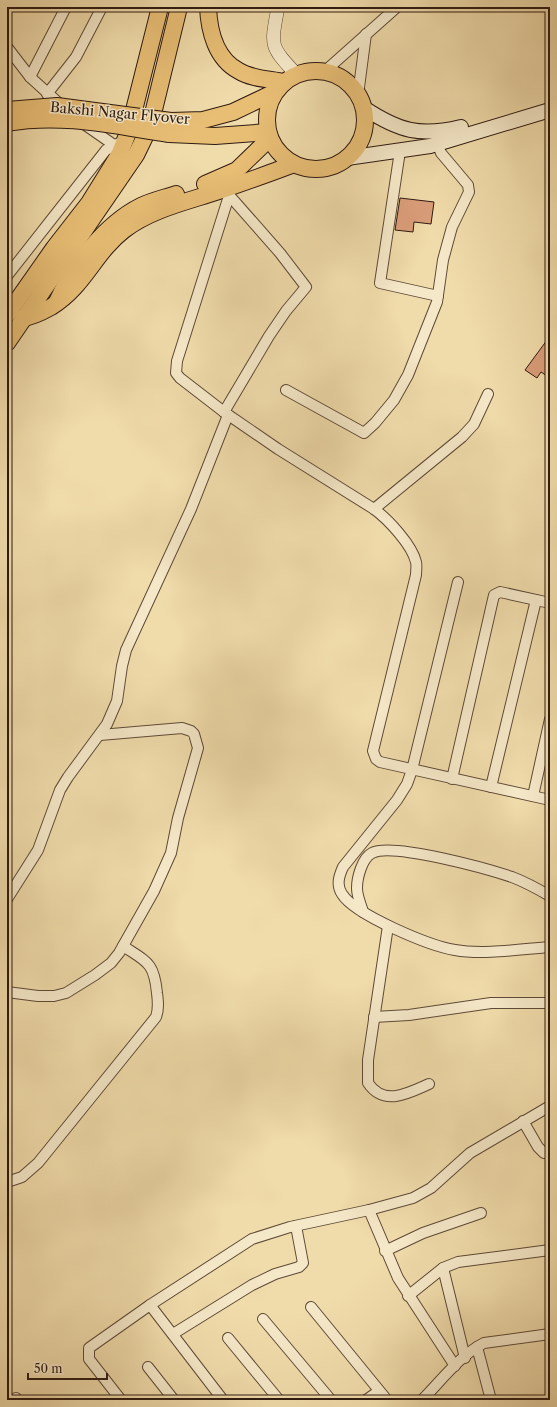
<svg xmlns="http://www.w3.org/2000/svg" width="557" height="1407" font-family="'Libre Caslon Text',serif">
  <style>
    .building { fill: #da9d79; stroke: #2e1a11 }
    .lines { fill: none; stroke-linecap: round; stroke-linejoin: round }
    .minor-casing { stroke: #5e4a37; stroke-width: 12 }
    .tertiary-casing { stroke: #5e4a37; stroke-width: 14 }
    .secondary-casing { stroke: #2e1a11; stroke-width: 16 }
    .primary-casing { stroke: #2e1a11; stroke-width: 18 }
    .minor { stroke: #f5e8c8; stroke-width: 10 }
    .tertiary { stroke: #f5e8c8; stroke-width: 13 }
    .secondary { stroke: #f5e8c8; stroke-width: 14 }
    .primary { stroke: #e8be75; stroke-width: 16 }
    .primary-bridge-casing { stroke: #2e1a11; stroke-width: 18; stroke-linecap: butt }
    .primary-bridge { stroke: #e8be75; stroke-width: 16 }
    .labels { text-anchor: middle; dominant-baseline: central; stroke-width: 3; stroke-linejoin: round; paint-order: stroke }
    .street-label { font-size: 14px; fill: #2e1a11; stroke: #f5e8c8 }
  </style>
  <rect width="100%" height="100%" fill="#f0dbaa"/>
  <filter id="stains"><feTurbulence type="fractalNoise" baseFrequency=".005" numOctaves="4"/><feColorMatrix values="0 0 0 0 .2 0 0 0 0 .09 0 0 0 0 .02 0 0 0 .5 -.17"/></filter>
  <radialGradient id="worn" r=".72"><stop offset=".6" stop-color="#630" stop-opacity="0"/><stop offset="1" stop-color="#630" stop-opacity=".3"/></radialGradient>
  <g class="building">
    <path d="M 400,198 L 434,202 L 431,224 L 414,222 L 413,232 L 395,230 Z"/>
    <path d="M 550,336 L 550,378 L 541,372 L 537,378 L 525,370 Z"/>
  </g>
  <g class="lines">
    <g class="minor-casing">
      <g id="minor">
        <path d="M 7,47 L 30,77 L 63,107"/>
        <path d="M 324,72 L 397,7"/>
        <path d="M 30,77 L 66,7"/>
        <path d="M 47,94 L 76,57 L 102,7"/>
        <path d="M 358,95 L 366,34"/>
        <path d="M 81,122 L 114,145"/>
        <path d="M 400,151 L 380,283 L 438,296"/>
        <path d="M 233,183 L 177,361 L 176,373 L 180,378 L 224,412 L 278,449 L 374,509 C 388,519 412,545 416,562 C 417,566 416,571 416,575 L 373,751 L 376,759 L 380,762 L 550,800"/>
        <path d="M 7,276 L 106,150 L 125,140"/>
        <path d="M 286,390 L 364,433 L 375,423 L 394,400 L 408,375 L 437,302 L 443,260 L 452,227 L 469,192 L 468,185 L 441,153 L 437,143"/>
        <path d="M 224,412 L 269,336 L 286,311 L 306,287 L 280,253 L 229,195"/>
        <path d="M 374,509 L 462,437 L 474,424 L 488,394"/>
        <path d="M 458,582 L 412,770 L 407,784 L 397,800 L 343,867 C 339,876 336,885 342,894 C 355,915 430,946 455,950 C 483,955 522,949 550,947"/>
        <path d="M 452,779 L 494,595 L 500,592 L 550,603"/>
        <path d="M 491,787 L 536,600"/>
        <path d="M 533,796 L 550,719"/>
        <path d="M 7,899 L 38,850 L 60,790 L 68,777 L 107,724 L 117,701 L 122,666 L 126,650 L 191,509 L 228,415"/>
        <path d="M 363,912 C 361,904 357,897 357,888 C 357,878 362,858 372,853 C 392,842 488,869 512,877 C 525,882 538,889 550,896"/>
        <path d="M 388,926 L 368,1060 L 368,1083 C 384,1107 409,1093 429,1084"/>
        <path d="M 7,992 L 38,996 L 54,996 L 66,993 L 95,975 L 111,963 L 119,953 L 154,891 L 171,853 L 178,818 L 198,748 L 194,734 L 191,731 L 182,728 L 100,735"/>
        <path d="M 374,1017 L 409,1015 L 491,1003 L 550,1003"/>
        <path d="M 523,1121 L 538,1147 L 544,1153 L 550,1152"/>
        <path d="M 7,1182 L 22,1177 L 38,1163 L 156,1017 C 159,1009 158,1001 157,993 C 154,962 147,962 123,946"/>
        <path d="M 369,1210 L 398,1278 L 455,1366"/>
        <path d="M 385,1251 L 423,1233 L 481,1213"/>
        <path d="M 443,1268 L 465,1358"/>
        <path d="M 408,1296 L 443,1268 L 458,1262 L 550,1250"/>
        <path d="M 150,1305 L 223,1400"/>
        <path d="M 311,1307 L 387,1400"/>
        <path d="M 263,1319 L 331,1400"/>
        <path d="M 173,1334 L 252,1285 L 275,1274 L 299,1267 L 303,1263 L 296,1226"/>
        <path d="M 228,1338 L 279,1400"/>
        <path d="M 477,1347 L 491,1400"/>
        <path d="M 148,1367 L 174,1400"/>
        <path d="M 16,1398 L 18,1400"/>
        <path d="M 121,1400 L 89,1359 L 89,1348 L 150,1305 L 252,1239 L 290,1227 L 369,1210 L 413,1198 L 431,1188 L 470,1153 L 550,1106"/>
        <path d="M 366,1400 L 379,1391"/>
        <path d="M 422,1400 C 441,1381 460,1355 484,1343 L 550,1334"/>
      </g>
    </g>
    <g class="tertiary-casing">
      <path id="tertiary" d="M 278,7 C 271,46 269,45 296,74"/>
    </g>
    <g class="secondary-casing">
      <g id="secondary">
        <path d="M 364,108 C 399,131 420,137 461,127"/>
        <path d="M 347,158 L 430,146 L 550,110"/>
      </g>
    </g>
    <g class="primary-casing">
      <g id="primary">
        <path d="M 208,7 C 209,31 216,59 239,71 C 252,79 270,79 284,82"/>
        <circle cx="316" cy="120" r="49"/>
        <path d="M 171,121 L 203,120 L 233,112 L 275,92"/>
        <path d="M 169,134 L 215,136 L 268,132"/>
        <path d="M 205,184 L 237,170 L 270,138"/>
        <path d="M 57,302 C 72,267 105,224 141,206 C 151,201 164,198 176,194"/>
        <path d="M 7,315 L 54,248 L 89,203 L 120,153 L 129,130 L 160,7"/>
        <path d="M 23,318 C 32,317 42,312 51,307 C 85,286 94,253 124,230 C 150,210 185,202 216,192 C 242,183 268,174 294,164"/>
        <path d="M 7,343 L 136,155 L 150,126 L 179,7"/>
      </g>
    </g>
    <use href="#minor" class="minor"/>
    <use href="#tertiary" class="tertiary"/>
    <use href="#secondary" class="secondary"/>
    <use href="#primary" class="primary"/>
    <g class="primary-bridge-casing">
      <g id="primary-bridge">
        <path d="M 7,110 L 57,106 L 171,121"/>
        <path d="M 7,123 C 62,113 115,126 169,134"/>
      </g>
    </g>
    <use href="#primary-bridge" class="primary-bridge"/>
  </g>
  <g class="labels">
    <g class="street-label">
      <text transform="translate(120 113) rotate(5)">Bakshi Nagar Flyover</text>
    </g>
  </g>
  <rect width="557" height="1407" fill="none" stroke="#f0dbaa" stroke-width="24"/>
  <rect x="8" y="8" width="541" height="1391" fill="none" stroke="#2e1a11" stroke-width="2"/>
  <rect x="12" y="12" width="533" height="1383" fill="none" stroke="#2e1a11"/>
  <path d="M28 1373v6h79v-6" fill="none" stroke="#2e1a11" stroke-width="2"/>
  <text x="34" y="1373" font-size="12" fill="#2e1a11" stroke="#f5e8c8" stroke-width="3" paint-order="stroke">50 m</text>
  <rect width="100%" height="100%" filter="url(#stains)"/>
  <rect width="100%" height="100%" fill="url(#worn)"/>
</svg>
